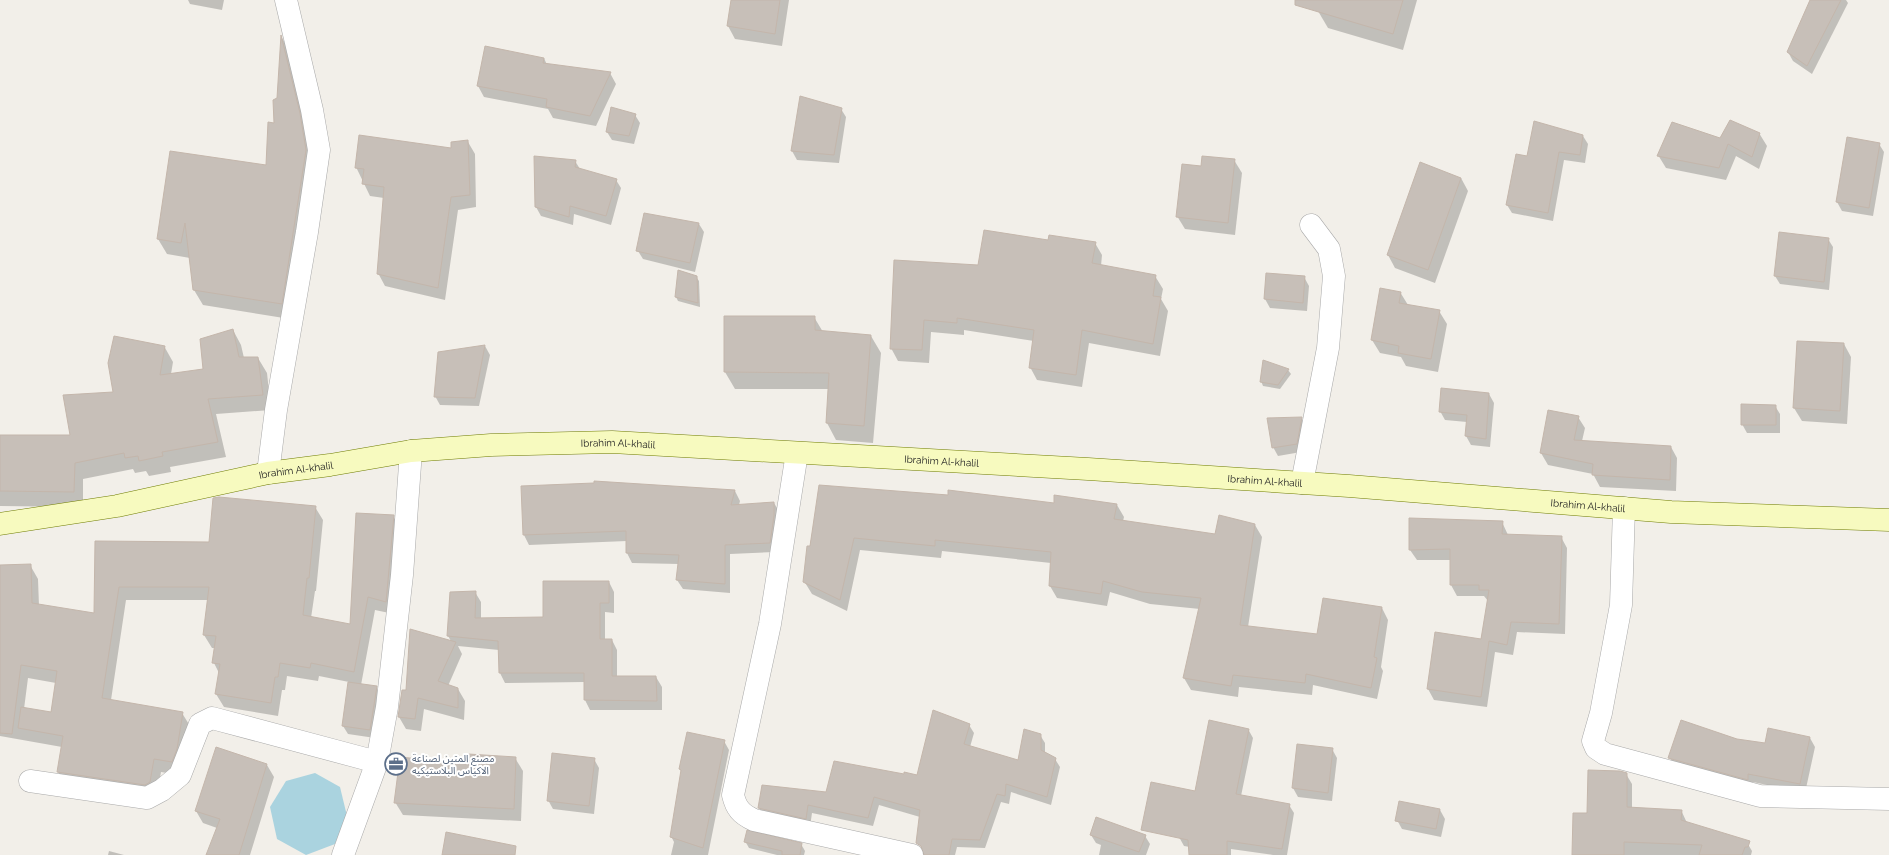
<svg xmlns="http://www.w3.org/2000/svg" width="1889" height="855" font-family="Raleway,'Noto Sans Arabic',sans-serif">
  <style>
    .water { fill: #aad3df }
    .shadow { fill: #0003; fill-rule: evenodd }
    .building { fill: #c7bfb8; stroke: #c4b6ab }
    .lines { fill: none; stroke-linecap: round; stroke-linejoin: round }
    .street-casing { stroke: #a9a9a9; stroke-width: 23 }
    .secondary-casing { stroke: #707d05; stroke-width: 23 }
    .street { stroke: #fff; stroke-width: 22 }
    .secondary { stroke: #f7fabf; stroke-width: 22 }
    .labels { text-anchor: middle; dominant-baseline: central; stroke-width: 4; stroke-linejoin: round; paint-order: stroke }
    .street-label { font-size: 10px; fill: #222; stroke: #fff }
    .service-label { font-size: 10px; fill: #4e5e75; stroke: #fff; text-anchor: start }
  </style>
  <rect width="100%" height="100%" fill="#f2efe9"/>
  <path class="water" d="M 315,773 L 340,787 L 347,816 L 335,844 L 306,855 L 277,839 L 270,807 L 286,781 Z"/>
  <g class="shadow">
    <path d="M 188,0 L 224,0 L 222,10 L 190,4 Z"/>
    <path d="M 732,0 L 789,0 L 782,46 L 735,39 L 728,26 Z"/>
    <path d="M 1322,0 L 1417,0 L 1403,50 L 1328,28 L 1318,11 Z"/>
    <path d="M 1811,0 L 1846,0 L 1848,3 L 1812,74 L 1793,61 L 1788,52 Z"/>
    <path d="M 282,38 L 290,51 L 314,166 L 290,319 L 203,305 L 194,290 L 190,258 L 167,254 L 158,239 L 171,152 L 267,167 L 278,99 Z"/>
    <path d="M 544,58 L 547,65 L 610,73 L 616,84 L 596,126 L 553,118 L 548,109 L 484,97 L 478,86 Z"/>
    <path d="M 841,109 L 846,117 L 839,163 L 797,160 L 792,151 Z"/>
    <path d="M 635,115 L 640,123 L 634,144 L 612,140 L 607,132 Z"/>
    <path d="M 1759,133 L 1767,146 L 1759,169 L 1736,156 L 1726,180 L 1666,168 L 1658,155 L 1721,139 Z"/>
    <path d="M 1583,136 L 1588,144 L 1585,163 L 1564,160 L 1553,221 L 1512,213 L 1507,205 L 1527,157 Z"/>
    <path d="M 468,142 L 475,154 L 476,207 L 458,210 L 445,300 L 385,286 L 378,273 L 384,198 L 370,196 L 356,167 L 452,149 Z"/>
    <path d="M 1879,144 L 1884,152 L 1873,216 L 1842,211 L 1837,202 Z"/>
    <path d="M 1234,160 L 1242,173 L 1235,235 L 1185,229 L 1177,216 L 1202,167 Z"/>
    <path d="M 575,161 L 580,169 L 616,180 L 621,188 L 611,225 L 574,214 L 573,225 L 541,216 L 536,207 Z"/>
    <path d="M 1461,178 L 1468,191 L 1435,283 L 1395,268 L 1388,255 Z"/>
    <path d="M 699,224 L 704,232 L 695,272 L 643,259 L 638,251 Z"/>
    <path d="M 1828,239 L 1833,247 L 1829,290 L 1780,284 L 1775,276 Z"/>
    <path d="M 1049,241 L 1095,243 L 1102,255 L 1101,266 L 1155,276 L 1163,289 L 1161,299 L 1168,311 L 1160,356 L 1089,343 L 1082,387 L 1037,380 L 1030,367 L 1034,341 L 964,330 L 964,335 L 931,332 L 929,363 L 898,361 L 891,348 L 979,266 Z"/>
    <path d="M 1267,274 L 1304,277 L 1309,286 L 1307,311 L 1270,308 L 1265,299 Z"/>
    <path d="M 696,277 L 699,281 L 700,307 L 678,301 L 676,297 Z"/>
    <path d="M 1400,292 L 1408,305 L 1439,311 L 1447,324 L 1438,372 L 1406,366 L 1401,357 L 1380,353 L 1372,340 Z"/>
    <path d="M 814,317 L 823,332 L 871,336 L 881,353 L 873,443 L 836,440 L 827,423 L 829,389 L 735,389 L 725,372 Z"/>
    <path d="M 233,330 L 241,345 L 244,358 L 258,358 L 267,373 L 271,410 L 216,414 L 226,457 L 170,467 L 171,472 L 149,476 L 146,471 L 135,473 L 133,469 L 83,479 L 83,507 L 0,506 L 0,436 L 71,436 L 164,346 L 173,362 L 171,374 L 204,370 Z"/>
    <path d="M 1844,344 L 1851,357 L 1847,424 L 1802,421 L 1794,408 Z"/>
    <path d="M 485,346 L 490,355 L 479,406 L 440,405 L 435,396 Z"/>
    <path d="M 1288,370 L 1291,374 L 1280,389 L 1263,386 L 1261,381 Z"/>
    <path d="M 1489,394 L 1494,403 L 1490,447 L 1471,445 L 1466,436 L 1467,422 L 1445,420 L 1440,411 Z"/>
    <path d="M 1775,406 L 1780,414 L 1780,433 L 1747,433 L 1742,424 Z"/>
    <path d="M 1578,417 L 1585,428 L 1582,441 L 1671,447 L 1677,458 L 1676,491 L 1600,487 L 1593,474 L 1548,465 L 1541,453 Z"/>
    <path d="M 1301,418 L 1306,426 L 1301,452 L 1278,456 L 1273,447 Z"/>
    <path d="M 820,486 L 1055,504 L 1117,505 L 1124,517 L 1123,521 L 1216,535 L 1255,525 L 1262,537 L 1248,627 L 1317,635 L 1382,608 L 1388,620 L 1381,667 L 1383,671 L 1377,699 L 1313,685 L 1312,695 L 1239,687 L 1238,697 L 1191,690 L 1184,678 L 1200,609 L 1150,604 L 1110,592 L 1107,606 L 1057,598 L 1050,586 L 1051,563 L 942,551 L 941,558 L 860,550 L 847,611 L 812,594 L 804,581 Z"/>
    <path d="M 522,487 L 682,487 L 735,491 L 740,501 L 739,505 L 774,503 L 780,513 L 775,552 L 730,554 L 730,593 L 683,589 L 677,580 L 679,564 L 632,563 L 627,553 L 627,541 L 529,545 L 524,535 Z"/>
    <path d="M 315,507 L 323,520 L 316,591 L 315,591 L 311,618 L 351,625 L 393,516 L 401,530 L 394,614 L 375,610 L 361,685 L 376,687 L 381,696 L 375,738 L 348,734 L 343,726 L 349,682 L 319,676 L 318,681 L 287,676 L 285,690 L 282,690 L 278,716 L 224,707 L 216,694 L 219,673 L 214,663 L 216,648 L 212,648 L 204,635 L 208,600 L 126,600 L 111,700 L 182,713 L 190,726 L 179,775 L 161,772 L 157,796 L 66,785 L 58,772 L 62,747 L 0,736 L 0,566 L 30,565 L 38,579 L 39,606 L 95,615 L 96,542 L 210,543 ZM 28,678 L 56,683 L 51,713 L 24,709 Z"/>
    <path d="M 1502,522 L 1508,535 L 1561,537 L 1567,548 L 1565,634 L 1517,632 L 1513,655 L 1495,652 L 1487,707 L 1434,700 L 1428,689 L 1481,640 L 1488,601 L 1484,596 L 1457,596 L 1451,585 L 1451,560 L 1417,560 L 1410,550 Z"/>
    <path d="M 609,582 L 614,592 L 614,613 L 605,612 L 605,640 L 612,640 L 617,650 L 617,677 L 656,677 L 662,687 L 662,710 L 590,710 L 585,700 L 585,682 L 505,683 L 500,673 L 499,650 L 458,646 L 462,654 L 448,686 L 458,689 L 465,701 L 464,720 L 424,709 L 421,731 L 406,729 L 399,717 L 407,691 L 451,641 L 448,636 L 475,592 L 481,602 L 481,619 L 544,618 Z"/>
    <path d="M 969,725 L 974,733 L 970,747 L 1019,761 L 1040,735 L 1045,743 L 1045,753 L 1055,759 L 1060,767 L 1051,805 L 1011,792 L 1009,804 L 1001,802 L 985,848 L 957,847 L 955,855 L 942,855 L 922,849 L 917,840 L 920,817 L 879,805 L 873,826 L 812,813 L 810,827 L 764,816 L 759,808 L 904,776 L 917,776 Z"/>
    <path d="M 1248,729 L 1253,738 L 1241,796 L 1289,805 L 1294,813 L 1287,855 L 1273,855 L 1231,849 L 1231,855 L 1190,855 L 1190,847 L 1184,846 L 1179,837 L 1196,792 Z"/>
    <path d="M 1810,738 L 1815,747 L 1805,793 L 1753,782 L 1752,788 L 1674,767 L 1670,758 L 1737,740 L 1766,744 Z"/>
    <path d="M 724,741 L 729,750 L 708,855 L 671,855 L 674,842 L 671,836 L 682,773 L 680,769 Z"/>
    <path d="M 1332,749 L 1337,758 L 1332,801 L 1298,797 L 1293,788 Z"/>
    <path d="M 515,758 L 523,771 L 521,821 L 403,815 L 395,802 L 469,766 Z"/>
    <path d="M 594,759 L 599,768 L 594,814 L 553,809 L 548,800 Z"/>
    <path d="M 267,765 L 274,777 L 250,855 L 207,855 L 217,828 L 203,823 L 196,811 Z"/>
    <path d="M 1626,774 L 1632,784 L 1632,808 L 1681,810 L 1687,823 L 1746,841 L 1752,851 L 1751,855 L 1573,855 L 1588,814 Z"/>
    <path d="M 1440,810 L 1445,819 L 1441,837 L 1402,829 L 1397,820 Z"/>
    <path d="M 1091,835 L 1145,836 L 1150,844 L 1146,855 L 1099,855 L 1101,845 L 1096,843 Z"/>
    <path d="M 745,841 L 801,844 L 805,851 L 804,855 L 777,855 L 749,848 Z"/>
    <path d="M 109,851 L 124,855 L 108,855 Z"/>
  </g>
  <g class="building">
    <path d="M 731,0 L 780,0 L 775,34 L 727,26 Z"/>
    <path d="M 1295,0 L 1403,0 L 1393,34 L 1295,5 Z"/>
    <path d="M 1810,0 L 1841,0 L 1807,66 L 1787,52 Z"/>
    <path d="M 281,35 L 300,113 L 306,150 L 282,304 L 193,290 L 185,223 L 181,243 L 157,239 L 170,151 L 266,165 L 268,122 L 274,123 L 273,100 L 277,98 Z"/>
    <path d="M 485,46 L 544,58 L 543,63 L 611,72 L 590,116 L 546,107 L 547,99 L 477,86 Z"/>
    <path d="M 800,96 L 842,108 L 834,155 L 791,151 Z"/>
    <path d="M 611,107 L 636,114 L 629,136 L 606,132 Z"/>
    <path d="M 1730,120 L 1760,133 L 1752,157 L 1728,144 L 1719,168 L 1657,156 L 1672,122 L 1720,138 Z"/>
    <path d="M 1534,121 L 1583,135 L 1580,155 L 1559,152 L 1548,213 L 1506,205 L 1516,154 L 1527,156 Z"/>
    <path d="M 359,135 L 451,148 L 451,142 L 468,140 L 470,195 L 451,197 L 438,288 L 377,274 L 384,187 L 362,184 L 364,169 L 355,168 Z"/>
    <path d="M 1847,137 L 1880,143 L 1869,208 L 1836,202 Z"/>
    <path d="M 534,156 L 576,160 L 575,167 L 617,179 L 606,216 L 570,206 L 569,217 L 535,207 Z"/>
    <path d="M 1202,156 L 1235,159 L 1228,223 L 1176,217 L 1182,164 L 1201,166 Z"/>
    <path d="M 1420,162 L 1461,178 L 1428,270 L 1387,255 Z"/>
    <path d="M 644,213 L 699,223 L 690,263 L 636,251 Z"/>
    <path d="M 984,230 L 1048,240 L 1049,235 L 1096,242 L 1092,263 L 1156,275 L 1153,296 L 1161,297 L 1153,344 L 1082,330 L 1076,375 L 1029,368 L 1034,330 L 957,318 L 957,323 L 924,320 L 922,350 L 890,349 L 894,260 L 978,265 Z"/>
    <path d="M 1779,232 L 1829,238 L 1824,282 L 1774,276 Z"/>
    <path d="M 678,270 L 697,276 L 698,303 L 675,297 Z"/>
    <path d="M 1266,273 L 1305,276 L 1303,303 L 1264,299 Z"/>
    <path d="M 1380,288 L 1401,292 L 1399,303 L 1440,310 L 1431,359 L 1398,353 L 1399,346 L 1371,340 Z"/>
    <path d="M 724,316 L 815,316 L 815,330 L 871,335 L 864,426 L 826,423 L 829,373 L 724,372 Z"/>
    <path d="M 233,329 L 239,357 L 258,357 L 263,395 L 208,399 L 218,442 L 162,452 L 163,456 L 139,461 L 138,456 L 125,458 L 124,453 L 75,463 L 74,492 L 0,491 L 0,435 L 70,435 L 63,395 L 113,392 L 108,363 L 114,336 L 165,346 L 160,375 L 203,369 L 200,339 Z"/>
    <path d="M 1797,341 L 1844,343 L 1840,411 L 1793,408 Z"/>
    <path d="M 485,345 L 475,398 L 434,397 L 438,352 Z"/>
    <path d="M 1263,360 L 1289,369 L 1278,385 L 1260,382 Z"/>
    <path d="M 1441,388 L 1489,393 L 1486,439 L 1465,436 L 1467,415 L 1439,412 Z"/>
    <path d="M 1741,404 L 1776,405 L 1776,425 L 1741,425 Z"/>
    <path d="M 1548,410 L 1579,416 L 1574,440 L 1671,446 L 1670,480 L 1592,475 L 1593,464 L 1540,453 Z"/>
    <path d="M 1302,417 L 1297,444 L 1272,448 L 1267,418 Z"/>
    <path d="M 594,481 L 735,490 L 731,505 L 774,502 L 774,516 L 770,543 L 725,545 L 725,584 L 676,580 L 679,555 L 626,553 L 626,531 L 523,535 L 521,486 L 594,483 Z"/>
    <path d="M 819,485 L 948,495 L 948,490 L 1054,503 L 1054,495 L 1117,504 L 1114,519 L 1215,534 L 1219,515 L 1255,524 L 1240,625 L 1317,634 L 1323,598 L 1382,607 L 1374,657 L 1377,658 L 1371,688 L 1306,674 L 1305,683 L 1233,675 L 1231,686 L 1183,678 L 1201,598 L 1142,592 L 1103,581 L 1101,594 L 1049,586 L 1051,552 L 935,540 L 935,546 L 854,538 L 840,600 L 803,582 L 807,546 L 810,546 Z"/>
    <path d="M 219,497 L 316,506 L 309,578 L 307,578 L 303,615 L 350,624 L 356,513 L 394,515 L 386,602 L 368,597 L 354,672 L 311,663 L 310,668 L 280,663 L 278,677 L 275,677 L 271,703 L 215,694 L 220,664 L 212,663 L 216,636 L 203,635 L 209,587 L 119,587 L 102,698 L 183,712 L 177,749 L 172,762 L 154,759 L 150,782 L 145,785 L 57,772 L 63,736 L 18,728 L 21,707 L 51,712 L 57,671 L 21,665 L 12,734 L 0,733 L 0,565 L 31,564 L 32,603 L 94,613 L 95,541 L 209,542 L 213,498 Z"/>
    <path d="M 1409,518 L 1503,521 L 1502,534 L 1562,536 L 1559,624 L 1511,622 L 1507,645 L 1489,641 L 1481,697 L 1427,689 L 1435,632 L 1481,639 L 1489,590 L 1479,590 L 1479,585 L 1450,585 L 1450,549 L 1409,550 Z"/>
    <path d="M 543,581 L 609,581 L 609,603 L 600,603 L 600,639 L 612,639 L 612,676 L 656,676 L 657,701 L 584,700 L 584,673 L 499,673 L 498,641 L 447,636 L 450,592 L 476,591 L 475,618 L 543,617 Z"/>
    <path d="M 410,629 L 456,642 L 438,681 L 458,688 L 458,708 L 418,698 L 415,719 L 398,717 L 402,690 L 406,690 Z"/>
    <path d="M 348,682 L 377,686 L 370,730 L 342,726 Z"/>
    <path d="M 933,710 L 970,724 L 964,744 L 1018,760 L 1024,729 L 1041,734 L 1041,750 L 1056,758 L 1047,797 L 1006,784 L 1005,796 L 997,794 L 980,840 L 952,839 L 949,855 L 924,855 L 921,846 L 916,843 L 920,810 L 874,797 L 868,818 L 808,805 L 806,819 L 758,808 L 762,785 L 826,792 L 834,761 L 904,774 L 904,772 L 917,775 Z"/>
    <path d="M 1209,720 L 1249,729 L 1236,794 L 1290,804 L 1282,849 L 1227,841 L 1227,855 L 1189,855 L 1188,840 L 1141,830 L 1151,782 L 1195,791 Z"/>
    <path d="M 1681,720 L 1737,739 L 1765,743 L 1768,728 L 1810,737 L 1800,784 L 1748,774 L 1748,780 L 1668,758 Z"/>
    <path d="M 687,732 L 725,740 L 703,848 L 670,837 L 681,770 L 679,769 Z"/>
    <path d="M 1297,744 L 1333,748 L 1328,793 L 1292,788 Z"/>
    <path d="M 216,747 L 267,764 L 239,855 L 206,855 L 220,819 L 195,811 Z"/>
    <path d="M 552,753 L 595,758 L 589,806 L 547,801 Z"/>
    <path d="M 468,754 L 516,757 L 514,809 L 394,803 L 400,757 L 468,764 Z"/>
    <path d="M 1588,770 L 1620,771 L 1627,773 L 1627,807 L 1682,810 L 1681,820 L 1750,841 L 1748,847 L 1745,847 L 1742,855 L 1699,855 L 1702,845 L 1624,842 L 1624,855 L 1572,855 L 1573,813 L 1587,813 Z"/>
    <path d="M 1399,801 L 1440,809 L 1436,829 L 1395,821 Z"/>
    <path d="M 1096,817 L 1146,835 L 1139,852 L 1090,835 Z"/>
    <path d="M 747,830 L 802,843 L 800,855 L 782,855 L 782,851 L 744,842 Z"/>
    <path d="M 446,832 L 516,846 L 515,855 L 442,855 Z"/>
  </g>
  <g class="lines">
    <g class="street-casing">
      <g id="street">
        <path d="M 797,453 L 770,624 L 733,795 C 736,808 741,814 754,820 L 912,855"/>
        <path d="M 268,473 L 276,410 L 307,232 L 319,150 L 312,110 L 286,0"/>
        <path d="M 1302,483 L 1328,348 L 1334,276 L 1329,249 L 1311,225"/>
        <path d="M 1624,508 L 1621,605 L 1601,713 L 1593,741 L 1596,748 L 1605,754 L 1760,796 L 1889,799"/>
        <path d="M 30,781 L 147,798 L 162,790 L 180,775 L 200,724 L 212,718 L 377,762"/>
        <path d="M 343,855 L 377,762 L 387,707 L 402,575 L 411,451"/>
      </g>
    </g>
    <g class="secondary-casing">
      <g id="secondary">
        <path id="s1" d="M 0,524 L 117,506 L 268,473 L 330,465 L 411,451 L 491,445 L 612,442 L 1088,469 L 1349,486 L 1671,512 L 1889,520"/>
      </g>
    </g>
    <use href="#street" class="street"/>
    <use href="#secondary" class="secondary"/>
  </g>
  <defs>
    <g id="office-ring" transform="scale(1.15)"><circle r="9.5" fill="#fff" stroke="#5c6f8a" stroke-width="1.5"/><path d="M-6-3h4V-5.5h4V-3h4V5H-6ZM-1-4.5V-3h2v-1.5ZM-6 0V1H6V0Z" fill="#5c6f8a"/></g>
  </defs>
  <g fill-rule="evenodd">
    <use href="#office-ring" x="396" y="764"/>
  </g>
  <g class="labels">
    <g class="street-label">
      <text stroke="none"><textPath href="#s1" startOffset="625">Ibrahim Al-khalil</textPath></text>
      <text stroke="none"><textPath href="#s1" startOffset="949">Ibrahim Al-khalil</textPath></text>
      <text stroke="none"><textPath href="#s1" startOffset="301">Ibrahim Al-khalil</textPath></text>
      <text stroke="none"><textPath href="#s1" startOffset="1273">Ibrahim Al-khalil</textPath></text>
      <text stroke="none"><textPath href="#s1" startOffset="1597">Ibrahim Al-khalil</textPath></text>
    </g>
    <g class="service-label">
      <text x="412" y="758">مصنع المتين لصناعة<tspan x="412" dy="12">الاكياس البلاستيكيه</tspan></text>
    </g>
  </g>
</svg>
